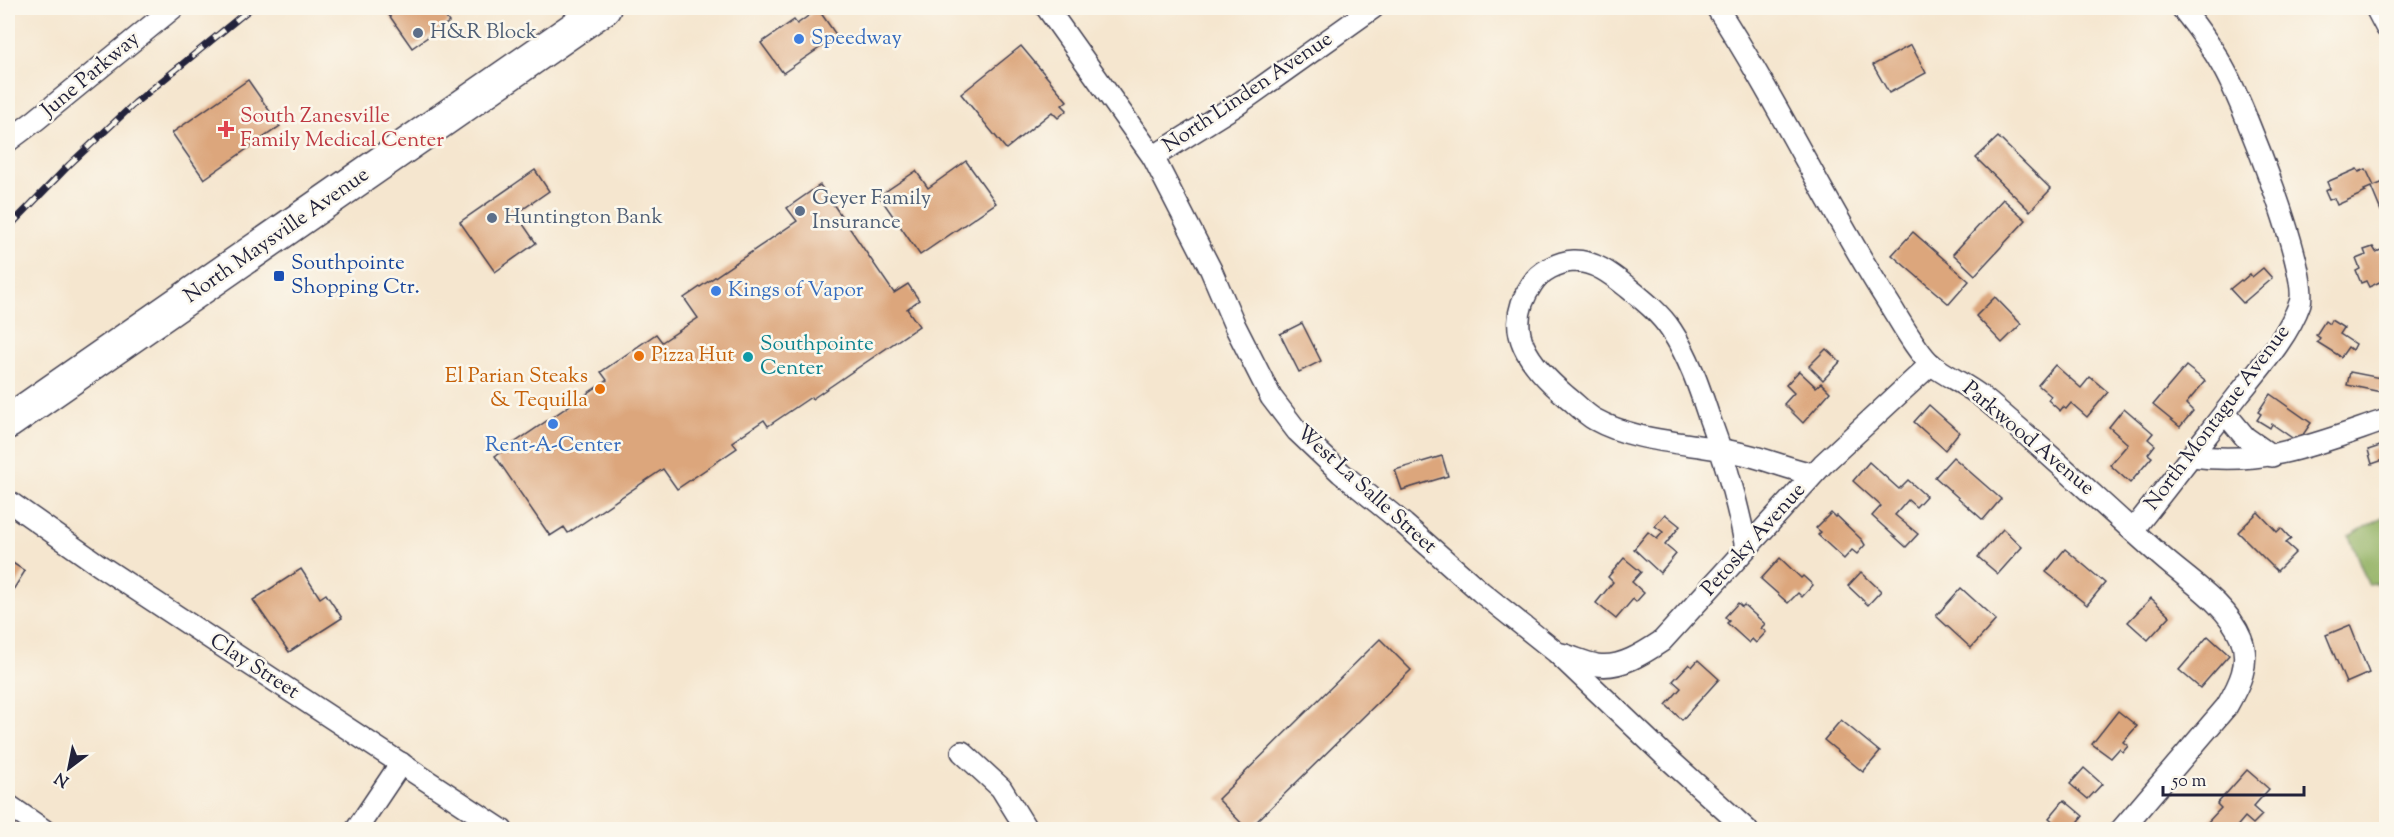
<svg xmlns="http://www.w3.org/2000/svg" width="2394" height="837" font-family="'Sorts Mill Goudy',serif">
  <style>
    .forest { fill: #95b467; stroke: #5c6b51; stroke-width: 1.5 }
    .building { fill: #dca67b }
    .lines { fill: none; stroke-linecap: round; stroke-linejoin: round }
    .street-casing { stroke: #423f51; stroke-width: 24 }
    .primary-casing { stroke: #423f51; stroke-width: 36 }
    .street { stroke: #fff; stroke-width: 21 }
    .primary { stroke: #fff; stroke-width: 33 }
    .rail-casing { stroke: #22223b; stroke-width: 7 }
    .rail { stroke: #fbf7ec; stroke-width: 4.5; stroke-dasharray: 14; stroke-linecap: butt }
    .service-dot { fill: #5c6f8a; stroke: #fbf7ec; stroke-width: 2 }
    .shop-dot { fill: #3f7fe0; stroke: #fbf7ec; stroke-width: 2 }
    .health-dot { fill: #e0444e; stroke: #fbf7ec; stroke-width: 2 }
    .transit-dot { fill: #1a4fb4; stroke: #fbf7ec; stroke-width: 2 }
    .food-dot { fill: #e8710a; stroke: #fbf7ec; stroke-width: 2 }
    .culture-dot { fill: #0f9aa8; stroke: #fbf7ec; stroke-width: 2 }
    .labels { text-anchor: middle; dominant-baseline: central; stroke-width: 5; stroke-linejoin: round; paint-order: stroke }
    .service-label { font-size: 21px; fill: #4e5e75; stroke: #fbf7ec; text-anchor: start }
    .shop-label { font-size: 21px; fill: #366cbe; stroke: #fbf7ec; text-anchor: start }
    .street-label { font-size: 21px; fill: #22223b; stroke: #fbf7ec }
    .health-label { font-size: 21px; fill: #be3a42; stroke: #fbf7ec; text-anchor: start }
    .transit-label { font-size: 21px; fill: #164399; stroke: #fbf7ec; text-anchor: start }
    .culture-label { font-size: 21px; fill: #0d838f; stroke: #fbf7ec; text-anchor: start }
    .food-label { font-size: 21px; fill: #c56008; stroke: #fbf7ec; text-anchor: start }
  </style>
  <rect width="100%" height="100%" fill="#fbf7ec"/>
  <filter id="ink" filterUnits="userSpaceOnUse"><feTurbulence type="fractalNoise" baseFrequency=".0167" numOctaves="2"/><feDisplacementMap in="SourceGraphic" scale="12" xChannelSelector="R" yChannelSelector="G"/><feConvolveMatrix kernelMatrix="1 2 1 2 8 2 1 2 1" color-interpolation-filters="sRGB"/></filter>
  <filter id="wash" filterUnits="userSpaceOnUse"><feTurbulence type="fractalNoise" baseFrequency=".008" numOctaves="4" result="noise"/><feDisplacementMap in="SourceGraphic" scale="24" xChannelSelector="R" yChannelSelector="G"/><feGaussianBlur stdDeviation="1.35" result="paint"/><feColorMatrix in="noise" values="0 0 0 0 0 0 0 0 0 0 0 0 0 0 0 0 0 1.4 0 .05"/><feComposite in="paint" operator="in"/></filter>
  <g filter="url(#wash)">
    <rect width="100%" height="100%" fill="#f5e6cf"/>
    <path class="forest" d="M 2386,515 L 2386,582 L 2368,584 L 2349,536 Z"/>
    <g id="blocks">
      <g class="building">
        <path d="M 384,8 L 439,8 L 449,22 L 412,48 Z"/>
        <path d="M 818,9 L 837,36 L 783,73 L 761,43 L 794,20 L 797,24 Z"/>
        <path d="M 1911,45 L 1926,73 L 1889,93 L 1873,65 Z"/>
        <path d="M 1021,46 L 1067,101 L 1062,105 L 1067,110 L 1058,118 L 1052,112 L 1006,149 L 961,94 Z"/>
        <path d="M 248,80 L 280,126 L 204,179 L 172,133 Z"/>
        <path d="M 1998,137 L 2051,189 L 2030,211 L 1976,158 Z"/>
        <path d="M 966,161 L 996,203 L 920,255 L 879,196 L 916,171 L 928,188 Z"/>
        <path d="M 2357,169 L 2359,172 L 2366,169 L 2374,186 L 2386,181 L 2386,209 L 2381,211 L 2371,187 L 2364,190 L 2366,192 L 2337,205 L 2334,198 L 2329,200 L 2325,191 L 2330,189 L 2327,182 Z"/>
        <path d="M 535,170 L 549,191 L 516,214 L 536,243 L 495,272 L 460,222 Z"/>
        <path d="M 820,185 L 894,293 L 908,284 L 919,300 L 907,309 L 919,326 L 812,399 L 811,397 L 768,426 L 764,420 L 732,442 L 737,448 L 677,489 L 663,469 L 568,533 L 564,527 L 550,536 L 495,456 L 607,380 L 601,372 L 656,334 L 662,342 L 698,318 L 684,298 L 797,221 L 787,208 Z"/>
        <path d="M 2003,199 L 2026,220 L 1975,275 L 1953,254 Z"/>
        <path d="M 1913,232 L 1969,281 L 1949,304 L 1892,255 Z"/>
        <path d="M 2373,247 L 2376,252 L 2386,248 L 2386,279 L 2369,287 L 2366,281 L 2361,283 L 2356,271 L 2360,269 L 2356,259 L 2366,255 L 2364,250 Z"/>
        <path d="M 2263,268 L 2272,278 L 2243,303 L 2230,289 L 2241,280 L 2242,281 L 2250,274 L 2252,277 Z"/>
        <path d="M 1995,297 L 2021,324 L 2002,343 L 1976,316 Z"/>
        <path d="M 2331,320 L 2344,328 L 2340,334 L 2355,344 L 2352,350 L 2348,347 L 2341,357 L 2317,342 L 2320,338 L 2316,335 L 2325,321 L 2329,324 Z"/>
        <path d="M 1302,323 L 1321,361 L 1299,372 L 1280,334 Z"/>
        <path d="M 1826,349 L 1840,362 L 1823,380 L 1809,366 Z"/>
        <path d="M 2055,365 L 2081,388 L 2090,377 L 2108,392 L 2087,417 L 2071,403 L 2066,409 L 2063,407 L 2060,411 L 2048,400 L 2051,396 L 2038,385 Z"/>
        <path d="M 2186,366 L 2205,381 L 2186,404 L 2193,411 L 2180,427 L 2153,405 Z"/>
        <path d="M 1799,371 L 1816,387 L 1821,383 L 1830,392 L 1803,423 L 1784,404 L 1794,393 L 1786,385 Z"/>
        <path d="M 2350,372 L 2386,379 L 2386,393 L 2347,385 Z"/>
        <path d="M 2270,394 L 2311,423 L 2298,442 L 2272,424 L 2270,428 L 2257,420 L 2261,414 L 2258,412 Z"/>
        <path d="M 1929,405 L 1959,432 L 1945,450 L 1914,422 Z"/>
        <path d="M 2124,408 L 2153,433 L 2148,439 L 2155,445 L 2148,454 L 2152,457 L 2130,483 L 2110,465 L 2128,444 L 2109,427 Z"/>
        <path d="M 2386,444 L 2386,459 L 2372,464 L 2368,450 Z"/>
        <path d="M 1442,456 L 1448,476 L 1402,490 L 1395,470 Z"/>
        <path d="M 1953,457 L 2001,499 L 1983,520 L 1935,477 Z"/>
        <path d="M 1869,462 L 1899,489 L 1908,480 L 1926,496 L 1916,507 L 1908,500 L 1895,515 L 1918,534 L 1906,547 L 1872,516 L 1881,506 L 1853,481 Z"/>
        <path d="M 2258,512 L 2277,532 L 2281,528 L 2291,539 L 2286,543 L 2296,552 L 2277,571 L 2238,532 Z"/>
        <path d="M 1831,513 L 1835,517 L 1837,516 L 1862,540 L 1865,545 L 1857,554 L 1852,550 L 1844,559 L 1818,535 L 1821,532 L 1816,528 Z"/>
        <path d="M 1665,514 L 1680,526 L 1665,545 L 1676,554 L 1660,573 L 1634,549 L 1648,532 L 1657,539 L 1663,532 L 1655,526 Z"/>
        <path d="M 2003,529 L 2022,547 L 1998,574 L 1978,557 Z"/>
        <path d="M 2065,549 L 2105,583 L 2087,605 L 2046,572 Z"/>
        <path d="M 1624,558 L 1641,572 L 1632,582 L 1644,593 L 1636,602 L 1633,599 L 1616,619 L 1596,603 L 1613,582 L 1608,577 Z"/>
        <path d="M 1780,558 L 1801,578 L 1803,576 L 1813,585 L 1802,597 L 1798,593 L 1788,603 L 1761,579 Z"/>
        <path d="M 8,560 L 25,571 L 8,598 Z"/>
        <path d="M 301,569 L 320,598 L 326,594 L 342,618 L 289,652 L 253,600 Z"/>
        <path d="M 1861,572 L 1881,591 L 1868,605 L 1848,586 Z"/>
        <path d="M 1961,588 L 1996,620 L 1971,648 L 1936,616 Z"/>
        <path d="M 2151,598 L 2170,616 L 2148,640 L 2128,622 Z"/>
        <path d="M 1738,603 L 1742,607 L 1744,605 L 1765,624 L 1761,628 L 1766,632 L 1756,643 L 1752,639 L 1749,643 L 1727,623 L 1729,621 L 1725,617 Z"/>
        <path d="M 2350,625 L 2369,673 L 2346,683 L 2326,635 Z"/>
        <path d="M 2208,636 L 2229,655 L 2200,688 L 2179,670 Z"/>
        <path d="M 1380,639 L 1411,670 L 1248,830 L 1218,799 Z"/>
        <path d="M 1698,660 L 1719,679 L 1682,720 L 1666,705 L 1681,688 L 1673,681 L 1689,664 L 1692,667 Z"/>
        <path d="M 2118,711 L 2137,726 L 2123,742 L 2128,746 L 2123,752 L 2119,749 L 2111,758 L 2092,744 Z"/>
        <path d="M 1841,720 L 1880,752 L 1863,772 L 1824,740 Z"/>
        <path d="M 2084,768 L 2102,784 L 2088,799 L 2070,784 Z"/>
        <path d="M 2247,770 L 2269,789 L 2253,807 L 2262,815 L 2253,824 L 2245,817 L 2234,830 L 2214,830 L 2207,823 L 2221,808 L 2217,804 Z"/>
        <path d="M 2064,800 L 2083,816 L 2072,830 L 2063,830 L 2049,818 Z"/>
      </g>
    </g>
  </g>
  <g filter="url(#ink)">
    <use href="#blocks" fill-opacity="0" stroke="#423f51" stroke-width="1.5"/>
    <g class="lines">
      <g class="street-casing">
        <g id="street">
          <path d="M 1047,8 L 1153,157 L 1211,270 L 1235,326 L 1271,397 L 1297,431 L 1341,473 L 1404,524 L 1481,592 L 1556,652 L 1663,754 L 1747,830"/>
          <path d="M 1717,8 C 1779,103 1827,207 1888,302 C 1899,319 1918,354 1932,365 C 1948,377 1967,385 1982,397 C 2044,448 2102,504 2162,557 C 2189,581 2227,604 2241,638 C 2251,663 2239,685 2227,706 L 2121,830"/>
          <path d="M 2376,8 L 2386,27"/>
          <path d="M 8,141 L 36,120 L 173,8"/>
          <path d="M 1153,157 L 1238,104 L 1373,8"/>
          <path d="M 2225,413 L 2245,437 L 2272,456"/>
          <path d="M 2192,456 C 2267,466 2318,443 2386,420"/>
          <path d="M 8,501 L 99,565 L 502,830"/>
          <path d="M 2133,530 C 2169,485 2204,439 2239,394 C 2260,368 2289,335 2300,303 C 2310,272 2244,106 2225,71 C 2213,48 2198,28 2182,8"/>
          <path d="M 1746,548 C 1738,503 1725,460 1709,417 C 1699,387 1689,357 1671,330 C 1660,313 1642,299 1626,286 C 1611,274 1594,261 1574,261 C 1558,262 1540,271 1532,284 C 1500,331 1531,366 1566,396 C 1575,403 1584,413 1594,419 C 1637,443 1691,442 1739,453 C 1764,458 1788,469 1813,474"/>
          <path d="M 1561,654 C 1573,657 1585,663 1597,665 C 1620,669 1644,653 1662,641 L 1823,464 L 1931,364"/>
          <path d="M 962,752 L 1001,788 L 1027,830"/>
          <path d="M 8,805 L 44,830"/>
          <path d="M 356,830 L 401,763"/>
        </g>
      </g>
      <g class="primary-casing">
        <path id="primary" d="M 8,422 L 604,8"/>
      </g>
      <use href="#street" class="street"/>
      <use href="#primary" class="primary"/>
      <g class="rail-casing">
        <path id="rail" d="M 8,228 L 69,165 L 135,103 L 251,8"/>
      </g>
      <use href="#rail" class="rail"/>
    </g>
  </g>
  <g class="service-dot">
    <circle cx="418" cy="33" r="6"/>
    <circle cx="800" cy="211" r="6"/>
    <circle cx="492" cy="218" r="6"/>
  </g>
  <g class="shop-dot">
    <circle cx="799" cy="39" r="6"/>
    <circle cx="716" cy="291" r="6"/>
    <circle cx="553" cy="424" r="6"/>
  </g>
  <path class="health-dot" d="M223 120h6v6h6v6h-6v6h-6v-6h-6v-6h6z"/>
  <rect class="transit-dot" x="273" y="270" width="12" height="12" rx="3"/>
  <g class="food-dot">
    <circle cx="639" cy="356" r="6"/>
    <circle cx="600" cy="389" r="6"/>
  </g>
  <circle class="culture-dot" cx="748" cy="357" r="6"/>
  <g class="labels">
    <g class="service-label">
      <text x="430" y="33">H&amp;R Block</text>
      <text x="812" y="199">Geyer Family<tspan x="812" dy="24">Insurance</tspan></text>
      <text x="504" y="218">Huntington Bank</text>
    </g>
    <g class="shop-label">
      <text x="811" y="39">Speedway</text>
      <text x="728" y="291">Kings of Vapor</text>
      <text x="553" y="446" text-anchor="middle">Rent-A-Center</text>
    </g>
    <g class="street-label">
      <text transform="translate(91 75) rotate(-40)">June Parkway</text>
      <text transform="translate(1248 93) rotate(-34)">North Linden Avenue</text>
      <text transform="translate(277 236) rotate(-35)">North Maysville Avenue</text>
      <text transform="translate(2218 418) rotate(-53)">North Montague Avenue</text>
      <text transform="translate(2028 439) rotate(40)">Parkwood Avenue</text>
      <text transform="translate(1366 490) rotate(42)">West La Salle Street</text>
      <text transform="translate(1754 540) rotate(-48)">Petosky Avenue</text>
      <text transform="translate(254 667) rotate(33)">Clay Street</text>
    </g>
    <g class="health-label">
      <text x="240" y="117">South Zanesville<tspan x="240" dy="24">Family Medical Center</tspan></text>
    </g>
    <g class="transit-label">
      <text x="291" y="264">Southpointe<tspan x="291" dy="24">Shopping Ctr.</tspan></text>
    </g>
    <g class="culture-label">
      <text x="760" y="345">Southpointe<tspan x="760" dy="24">Center</tspan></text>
    </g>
    <g class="food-label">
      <text x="651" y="356">Pizza Hut</text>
      <text x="588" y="377" text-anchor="end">El Parian Steaks<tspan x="588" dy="24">&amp; Tequilla</tspan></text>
    </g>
  </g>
  <rect width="2394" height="837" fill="none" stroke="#fbf7ec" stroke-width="30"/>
  <g transform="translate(69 768) rotate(212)" stroke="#fbf7ec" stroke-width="4.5" paint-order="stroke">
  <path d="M0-4.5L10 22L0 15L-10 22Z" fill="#22223b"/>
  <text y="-9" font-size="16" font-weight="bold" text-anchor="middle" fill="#22223b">N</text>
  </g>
  <path d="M2163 786v9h141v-9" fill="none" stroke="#22223b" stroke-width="3"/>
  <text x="2172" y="786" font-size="18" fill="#22223b" stroke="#fbf7ec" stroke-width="4.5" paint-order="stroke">50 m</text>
</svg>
